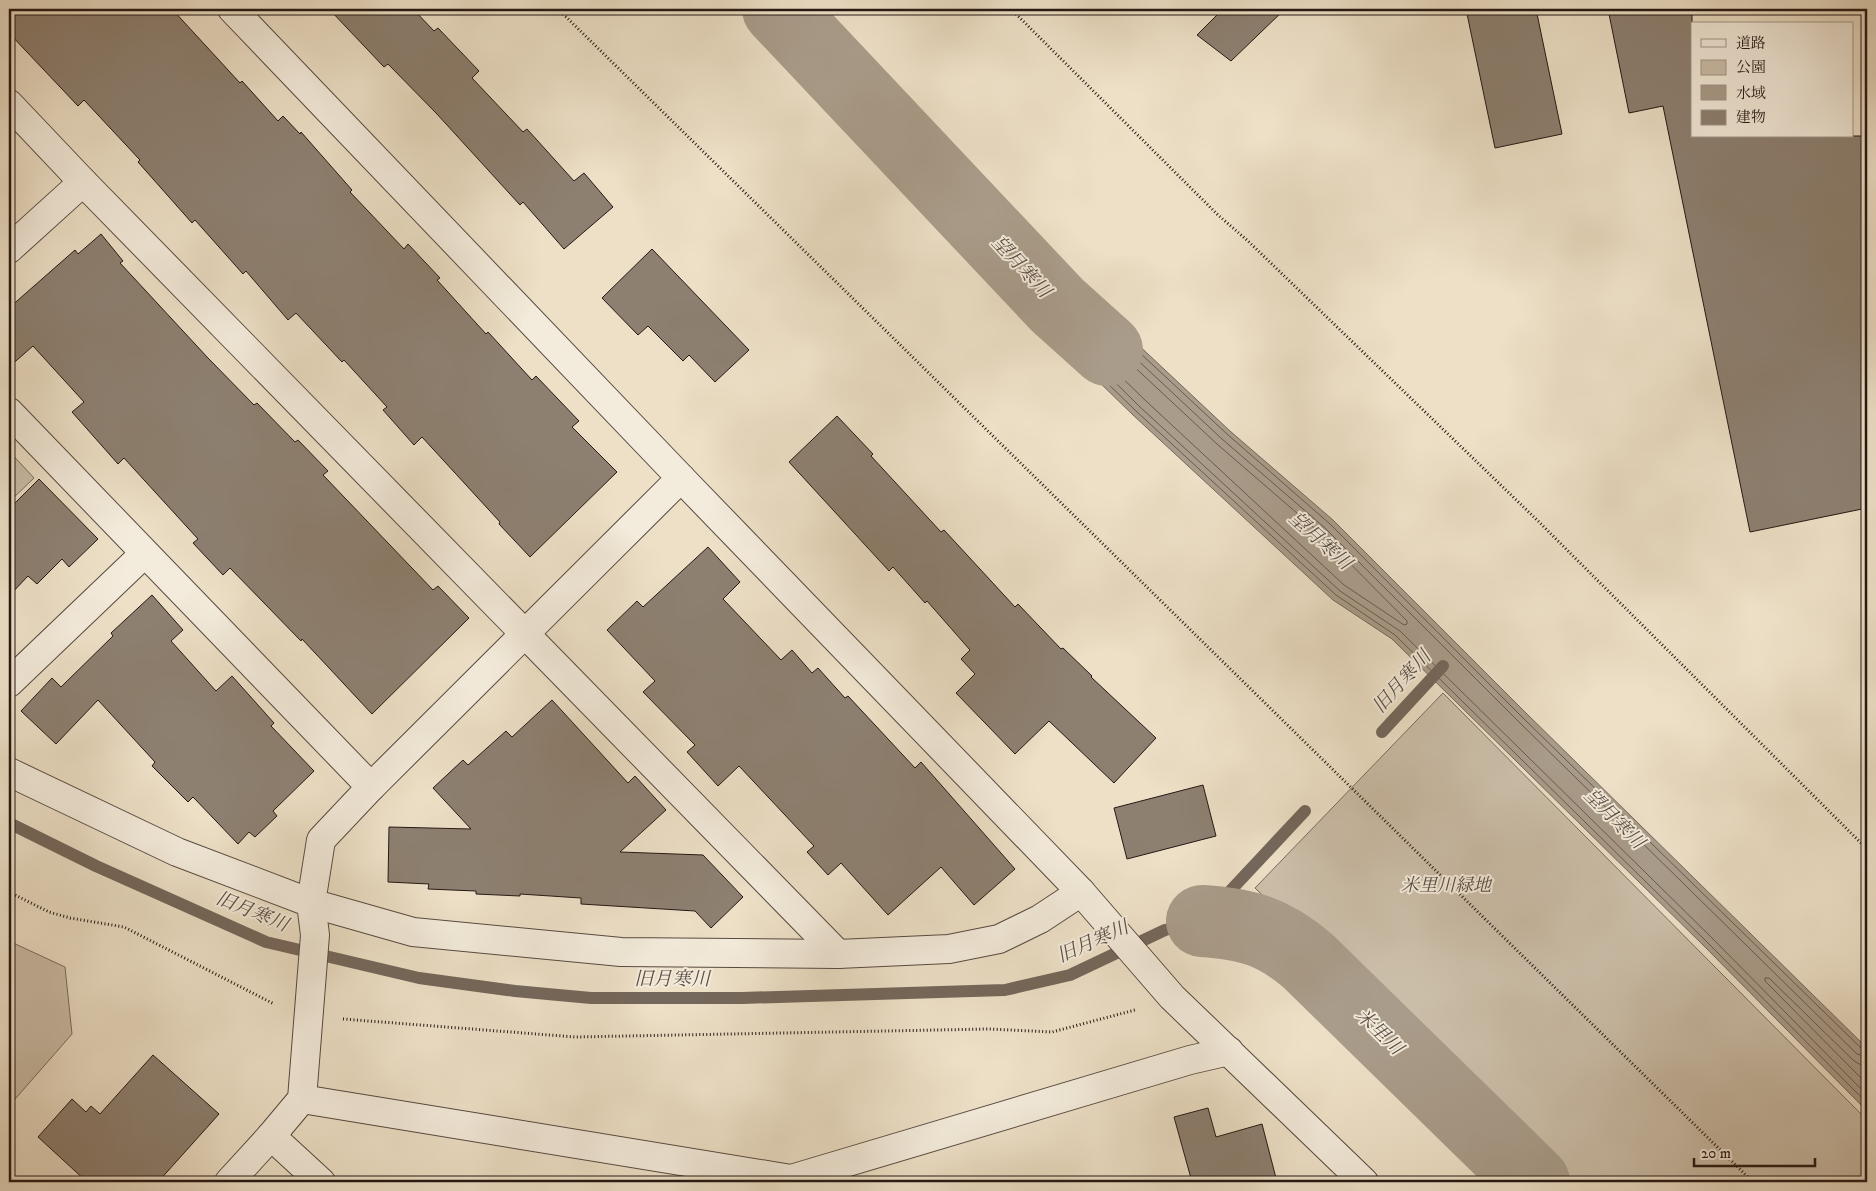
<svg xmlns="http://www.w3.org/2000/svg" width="1876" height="1191" font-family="'IM FELL DW Pica','Noto Serif JP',serif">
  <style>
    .green { fill: #cbbea9; stroke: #786b5e }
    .water { fill: #a99c8a; stroke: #74675b }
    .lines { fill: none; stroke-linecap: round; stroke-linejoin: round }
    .shore { stroke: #675a4f; stroke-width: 1 }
    .stream { stroke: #74675b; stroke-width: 12 }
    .river { stroke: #a99c8a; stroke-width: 72 }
    .building { fill: #8d8071; stroke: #251814 }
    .minor-casing { stroke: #574a41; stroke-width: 30 }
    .path { stroke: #251814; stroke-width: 3; stroke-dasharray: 1 2.5; stroke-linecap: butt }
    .minor { stroke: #f3ebdb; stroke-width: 28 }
    .labels { text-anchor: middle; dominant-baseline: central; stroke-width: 4; stroke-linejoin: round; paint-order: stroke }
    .park-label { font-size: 18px; font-style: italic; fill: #574a41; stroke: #f3ebdb }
    .water-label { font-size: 19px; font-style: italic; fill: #5a4d43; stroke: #f3ebdb }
  </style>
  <rect width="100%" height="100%" fill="#ede0c7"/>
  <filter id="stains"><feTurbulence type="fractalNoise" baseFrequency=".004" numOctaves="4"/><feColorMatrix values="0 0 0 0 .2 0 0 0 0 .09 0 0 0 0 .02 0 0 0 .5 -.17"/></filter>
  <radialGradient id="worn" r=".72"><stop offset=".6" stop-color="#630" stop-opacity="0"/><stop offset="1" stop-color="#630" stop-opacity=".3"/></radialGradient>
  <g class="green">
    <path d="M 9,451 L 34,478 L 9,502 Z"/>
    <path d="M 1443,693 L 1867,1120 L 1867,1182 L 1558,1182 L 1255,888 Z"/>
    <path d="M 9,941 L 65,967 L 72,1034 L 9,1106 Z"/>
  </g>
  <path class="water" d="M 1051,263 L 1230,431 L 1333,520 L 1525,712 L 1867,1048 L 1867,1111 L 1703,945 L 1392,639 L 1333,600 L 1133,415 L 1016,301 Z"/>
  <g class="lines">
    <g class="shore">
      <path d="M 1051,291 L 1054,292 L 1217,444 L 1320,533 L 1407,621 L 1407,624 L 1404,625 L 1344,585 L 1146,401 L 1044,302 L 1044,299 Z"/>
      <path d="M 1867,1051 L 1862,1049 L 1521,716 L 1330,524 L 1227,434 L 1053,272 L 1049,272 L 1025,299 L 1025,303 L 1136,411 L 1336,595 L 1395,635 L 1707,942 L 1867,1103"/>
      <path d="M 1867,1057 L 1857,1054 L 1517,720 L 1325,528 L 1222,439 L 1053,281 L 1050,281 L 1033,299 L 1034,302 L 1140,407 L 1340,591 L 1400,631 L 1711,937 L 1867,1095"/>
      <path d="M 1867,1065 L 1859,1064 L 1853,1060 L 1769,978 L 1765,978 L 1765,981 L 1867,1084"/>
    </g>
    <g class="stream">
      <path d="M 1382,732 L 1443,666"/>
      <path d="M 9,823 L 96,866 L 266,942 L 419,978 L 515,991 L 591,998 L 742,998 L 1005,990 L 1070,975 L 1165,930 L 1202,921 L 1305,811"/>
    </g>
    <g class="river">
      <path d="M 778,9 L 1057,305 L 1107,350"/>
      <path d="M 1202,921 C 1247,924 1273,931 1308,961 L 1534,1182"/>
    </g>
  </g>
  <g class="building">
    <path d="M 9,9 L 172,9 L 240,83 L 242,81 L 278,121 L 283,116 L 300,134 L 301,132 L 352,190 L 350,192 L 404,249 L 408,244 L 440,278 L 437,280 L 486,334 L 488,332 L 532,380 L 536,376 L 579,421 L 572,427 L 617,472 L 530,557 L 499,524 L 500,522 L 422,437 L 414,445 L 383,410 L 387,407 L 344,360 L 342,362 L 296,313 L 288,320 L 246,271 L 243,274 L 195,220 L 192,223 L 138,162 L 140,160 L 84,100 L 78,106 L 9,33 Z"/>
    <path d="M 329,9 L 413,9 L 434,31 L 438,28 L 479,71 L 472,78 L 523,132 L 527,129 L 574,181 L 584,173 L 613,207 L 564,249 L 523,202 L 520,205 L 436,113 L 388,64 L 384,67 Z"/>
    <path d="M 1223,9 L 1285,9 L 1231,61 L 1197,35 Z"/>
    <path d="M 1466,9 L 1536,9 L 1562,134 L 1495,148 Z"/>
    <path d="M 1608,9 L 1692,9 L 1692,136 L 1867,136 L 1867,508 L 1750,532 L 1663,106 L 1629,113 Z"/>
    <path d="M 101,234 L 123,261 L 120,263 L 208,358 L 254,405 L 257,403 L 295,442 L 298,440 L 328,471 L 323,475 L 433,590 L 438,586 L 469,618 L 372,714 L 302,639 L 301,641 L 230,568 L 223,575 L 193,543 L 198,539 L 124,458 L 118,464 L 72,412 L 84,402 L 33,346 L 9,367 L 9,308 L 75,250 L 78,254 Z"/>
    <path d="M 652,249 L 749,350 L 715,382 L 689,355 L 683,361 L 648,326 L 638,335 L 602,298 Z"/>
    <path d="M 837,416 L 873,454 L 871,456 L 941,532 L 944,530 L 1015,607 L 1018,604 L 1061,649 L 1063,648 L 1092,676 L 1091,677 L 1156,738 L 1114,783 L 1049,721 L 1015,754 L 956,693 L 975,674 L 961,659 L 970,650 L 927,601 L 925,603 L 893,567 L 889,571 L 789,462 Z"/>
    <path d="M 39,479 L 98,539 L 69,567 L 62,559 L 37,584 L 28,576 L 9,596 L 9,509 Z"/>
    <path d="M 708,547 L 740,582 L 723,599 L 781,660 L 792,650 L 812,673 L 818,668 L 845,698 L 848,696 L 915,768 L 921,762 L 1015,869 L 974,905 L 941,867 L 888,915 L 841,863 L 828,875 L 807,852 L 814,846 L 739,766 L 718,786 L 687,752 L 695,745 L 643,692 L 655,681 L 607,630 L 637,601 L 643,607 Z"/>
    <path d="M 152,595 L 183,630 L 171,641 L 216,691 L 232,676 L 274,723 L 271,726 L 314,771 L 273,811 L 277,816 L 255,837 L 249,832 L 238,844 L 193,797 L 188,802 L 152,766 L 155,762 L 98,700 L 56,744 L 21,711 L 52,678 L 61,687 L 113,636 L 111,633 Z"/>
    <path d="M 552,700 L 628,783 L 635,776 L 666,810 L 620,852 L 703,855 L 743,897 L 711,928 L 695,911 L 581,904 L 581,898 L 520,894 L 520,896 L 476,894 L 476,891 L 428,889 L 429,884 L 388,882 L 389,827 L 471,829 L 433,788 L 463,760 L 468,765 L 506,731 L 512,737 Z"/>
    <path d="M 1203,785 L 1216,836 L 1127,859 L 1114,808 Z"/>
    <path d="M 153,1055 L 219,1114 L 158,1182 L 87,1182 L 38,1137 L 72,1099 L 86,1112 L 91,1106 L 100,1114 Z"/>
    <path d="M 1208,1108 L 1216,1137 L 1262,1124 L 1277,1182 L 1192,1182 L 1174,1117 Z"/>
  </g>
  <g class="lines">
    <g class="minor-casing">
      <g id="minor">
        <path d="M 232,9 L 681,478 L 1081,892 L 1172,997 L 1364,1182"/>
        <path d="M 9,104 L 83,182 L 838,954"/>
        <path d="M 9,249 L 83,182"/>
        <path d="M 9,412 L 371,787"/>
        <path d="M 9,683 L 144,554"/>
        <path d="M 9,772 L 177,852 L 311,903 L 413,932 L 621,952 L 838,954 L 949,949 L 999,939 L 1040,919 L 1081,892"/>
        <path d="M 302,1099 L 791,1179 L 1190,1060 L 1229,1051"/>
        <path d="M 271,1136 L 321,1182"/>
        <path d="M 229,1182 L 271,1136 L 302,1099 L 315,935 L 311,903 L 321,840 L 371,787 L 681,478"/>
      </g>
    </g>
    <g class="path">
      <path d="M 558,9 L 1753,1182"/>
      <path d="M 1011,9 L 1218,215 L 1248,241 L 1537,520 L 1867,849"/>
      <path d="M 9,892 L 49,912 L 70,918 L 124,927 L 274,1004"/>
      <path d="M 343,1019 L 575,1037 L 989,1029 L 1052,1032 L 1135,1010"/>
    </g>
    <use href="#minor" class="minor"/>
  </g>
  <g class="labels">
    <g class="park-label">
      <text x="1446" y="886">米里川緑地</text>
    </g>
    <g class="water-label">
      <text transform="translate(1021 267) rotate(47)">望月寒川</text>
      <text transform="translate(1320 541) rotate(42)">望月寒川</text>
      <text transform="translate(1402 682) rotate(-48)">旧月寒川</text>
      <text transform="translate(1614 819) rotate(45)">望月寒川</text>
      <text transform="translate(252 912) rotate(22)">旧月寒川</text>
      <text transform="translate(1093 942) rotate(-24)">旧月寒川</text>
      <text x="672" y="979">旧月寒川</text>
      <text transform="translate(1379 1032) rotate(44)">米里川</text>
    </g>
  </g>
  <rect width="1876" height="1191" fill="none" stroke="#ede0c7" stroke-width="30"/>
  <rect x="10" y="10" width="1856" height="1171" fill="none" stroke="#251814" stroke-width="2.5"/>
  <rect x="15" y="15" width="1846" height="1161" fill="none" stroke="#251814"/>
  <rect x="1691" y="22" width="162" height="115" fill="#f3ebdb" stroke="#a1978b"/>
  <rect x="1701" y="39" width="25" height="8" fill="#f3ebdb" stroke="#a1978b"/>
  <text x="1736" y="48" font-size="15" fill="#251814">道路</text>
  <rect x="1701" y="60" width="25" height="15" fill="#cbbea9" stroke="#a1978b"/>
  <text x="1736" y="72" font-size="15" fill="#251814">公園</text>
  <rect x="1701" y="85" width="25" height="15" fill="#a99c8a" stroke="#a1978b"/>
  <text x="1736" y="98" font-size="15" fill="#251814">水域</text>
  <rect x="1701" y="110" width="25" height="15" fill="#8d8071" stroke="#a1978b"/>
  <text x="1736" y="122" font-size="15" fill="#251814">建物</text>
  <path d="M1694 1158v8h121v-8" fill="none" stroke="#251814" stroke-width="2.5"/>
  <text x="1701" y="1158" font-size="15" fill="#251814" stroke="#f3ebdb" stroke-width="4" paint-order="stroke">20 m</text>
  <rect width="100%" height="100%" filter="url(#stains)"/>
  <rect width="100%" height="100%" fill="url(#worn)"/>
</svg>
